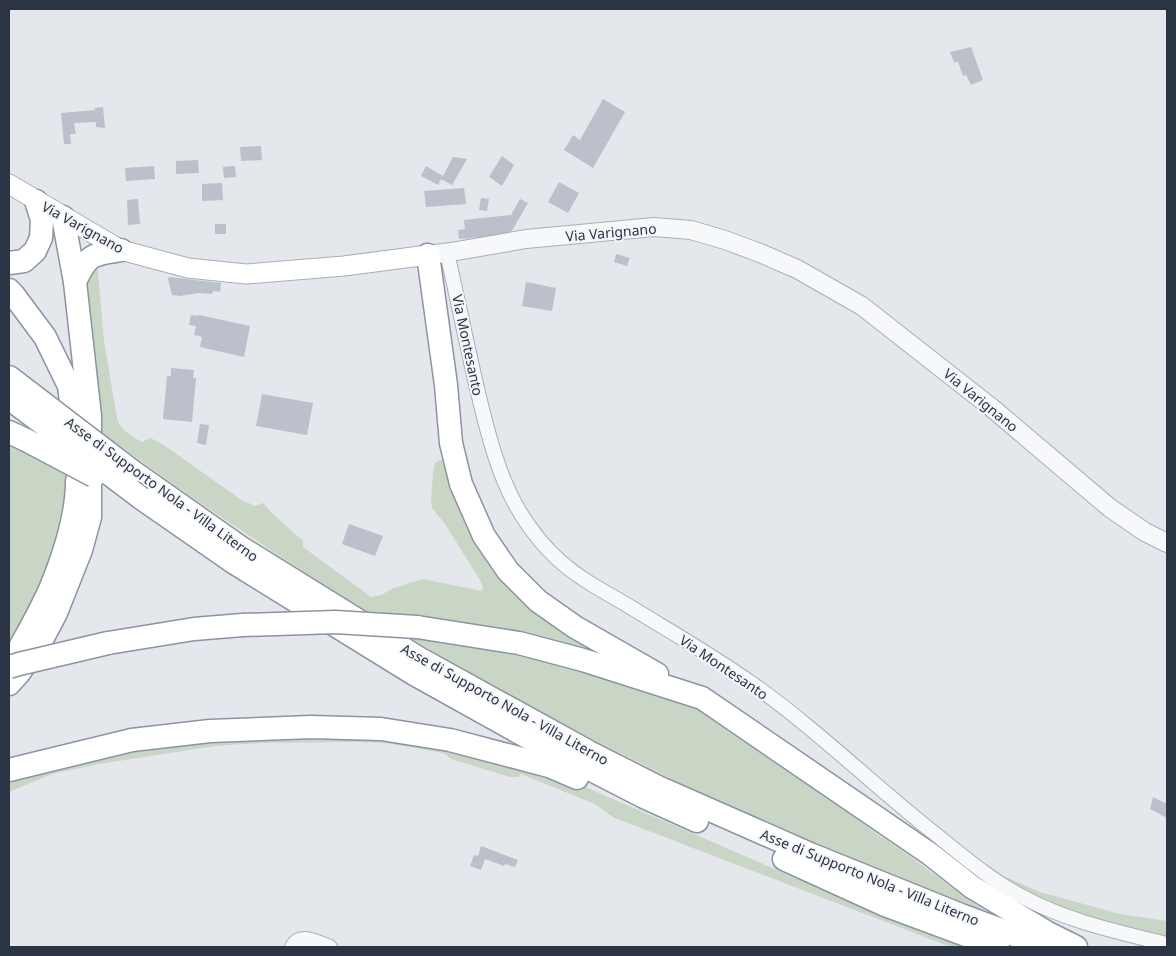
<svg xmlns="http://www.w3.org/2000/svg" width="1176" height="956" font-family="'Noto Sans',sans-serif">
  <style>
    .green { fill: #c9d6c5 }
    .building { fill: #bbc0ca }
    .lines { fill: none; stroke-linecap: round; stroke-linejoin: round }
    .minor-casing { stroke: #a9aeb7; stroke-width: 16 }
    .tertiary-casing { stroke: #a9aeb7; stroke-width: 20 }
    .secondary-casing { stroke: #a9aeb7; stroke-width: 21 }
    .trunk-casing { stroke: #8b94a3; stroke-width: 25 }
    .minor { stroke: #f7f8fa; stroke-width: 14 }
    .tertiary { stroke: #f7f8fa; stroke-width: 18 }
    .secondary { stroke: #fff; stroke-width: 19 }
    .trunk { stroke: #fff; stroke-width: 22 }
    .trunk-bridge-casing { stroke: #8b94a3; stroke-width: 25; stroke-linecap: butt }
    .trunk-bridge { stroke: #fff; stroke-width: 22 }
    .labels { text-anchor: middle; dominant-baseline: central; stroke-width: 4; stroke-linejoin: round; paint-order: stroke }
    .street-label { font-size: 14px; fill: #2b3445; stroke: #f4f6f9 }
  </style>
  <rect width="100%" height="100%" fill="#e4e7ec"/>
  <g class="green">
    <path d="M 97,261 L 104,341 L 117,418 C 120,430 131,436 142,442 L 150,438 L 161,443 L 243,501 L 256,506 L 263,503 L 271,512 L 303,541 L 303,547 L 371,597 L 381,595 L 394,588 L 423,579 L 482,591 L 483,587 L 480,580 L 445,524 L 432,508 L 431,501 L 433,472 L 435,463 L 440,460 L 447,461 L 484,546 L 613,656 L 368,613 L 287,561 L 190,496 L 102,433 L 83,284 Z"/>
    <path d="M 9,441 L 73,475 L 61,543 L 9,652 Z"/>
    <path d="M 406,635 L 511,649 L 650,689 L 693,707 L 716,718 L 756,744 L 881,837 L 894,845 L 982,909 L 980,910 L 769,824 L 678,782 L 588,737 L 482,682 Z"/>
    <path d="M 366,734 L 555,774 L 821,889 L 973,947 L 951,947 L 615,818 L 608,814 L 595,804 L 521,774 L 518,777 L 510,777 L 451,759 L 444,753 L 385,743 L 356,742 L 260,743 L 215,746 L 99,764 L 52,774 L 9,792 L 9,777 L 140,746 Z"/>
    <path d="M 1006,877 L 1040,892 L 1120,914 L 1167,921 L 1167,941 L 1057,910 L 1007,883 Z"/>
  </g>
  <g class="building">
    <path d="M 971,47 L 983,80 L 971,85 L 966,75 L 963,76 L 958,62 L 954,62 L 950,52 Z"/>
    <path d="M 603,99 L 625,112 L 593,168 L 564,150 L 573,135 L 580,140 Z"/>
    <path d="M 103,107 L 105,128 L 96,127 L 96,122 L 74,123 L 76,134 L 70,134 L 71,144 L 64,144 L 61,113 L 95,110 L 94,108 Z"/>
    <path d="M 261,146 L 262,160 L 241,161 L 240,147 Z"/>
    <path d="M 502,156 L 514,165 L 502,186 L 489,177 Z"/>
    <path d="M 453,157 L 467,159 L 452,185 L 441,179 L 438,185 L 421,176 L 426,166 L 443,176 Z"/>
    <path d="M 198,160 L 199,173 L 176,174 L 176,161 Z"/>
    <path d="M 154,166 L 155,179 L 126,181 L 125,168 Z"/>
    <path d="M 235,166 L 236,177 L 224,178 L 223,167 Z"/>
    <path d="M 559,182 L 579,193 L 568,213 L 548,202 Z"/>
    <path d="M 222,183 L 223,200 L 202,201 L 202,184 Z"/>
    <path d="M 464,188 L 466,204 L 426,207 L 424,191 Z"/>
    <path d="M 481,198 L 489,199 L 487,211 L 479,210 Z"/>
    <path d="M 138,199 L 140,224 L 128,225 L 127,200 Z"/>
    <path d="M 520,199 L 528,203 L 509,236 L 501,235 L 459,239 L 458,230 L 465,229 L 464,220 L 511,215 Z"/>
    <rect x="215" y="224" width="11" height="10"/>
    <path d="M 616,254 L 630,258 L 627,266 L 614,262 Z"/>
    <path d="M 169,277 L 221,283 L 220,292 L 213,291 L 212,294 L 198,293 L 180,296 L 172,295 L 168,279 Z"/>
    <path d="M 526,282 L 556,288 L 552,311 L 522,306 Z"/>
    <path d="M 191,315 L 199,316 L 199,315 L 250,326 L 244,357 L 200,347 L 202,337 L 194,335 L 196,326 L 189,325 Z"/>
    <path d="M 171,368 L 194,370 L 193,378 L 196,378 L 192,422 L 163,419 L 167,376 L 171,376 Z"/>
    <path d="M 262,394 L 313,403 L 307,435 L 256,426 Z"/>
    <path d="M 200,424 L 209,425 L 206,445 L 197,443 Z"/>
    <path d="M 349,524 L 383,536 L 375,556 L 342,544 Z"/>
    <path d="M 1153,797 L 1167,804 L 1167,818 L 1150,809 Z"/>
    <path d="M 481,846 L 518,860 L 515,867 L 505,864 L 504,866 L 485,859 L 481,870 L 470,866 L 474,855 L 478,856 Z"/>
  </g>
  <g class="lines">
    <g class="minor-casing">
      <g id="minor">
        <path d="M 447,253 C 459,304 469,357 482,409 C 492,449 504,492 529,526 C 543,546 562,565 582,578 C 598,589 616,598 632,608 C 673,633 715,657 754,685 C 819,731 876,788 939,837 C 965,858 991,880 1021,896 C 1066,921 1118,932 1167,944"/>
        <path d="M 292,947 C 300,932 317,942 330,947"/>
      </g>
    </g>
    <g class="tertiary-casing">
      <path id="tertiary" d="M 428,255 L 451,252 L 526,239 L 654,227 L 691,230 L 725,240 L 760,253 L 797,269 L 862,306 L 992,408 L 1110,508 L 1145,532 L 1167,543"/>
    </g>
    <g class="secondary-casing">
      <path id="secondary" d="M 9,184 L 121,250 L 188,268 L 246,274 L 344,266 L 428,255"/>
    </g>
    <g class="trunk-casing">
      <g id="trunk">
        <path d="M 63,217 L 75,282"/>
        <path d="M 428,255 L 446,385 L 451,443 L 461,484 L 484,536 L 508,571 L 538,601 L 575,627 L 657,674"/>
        <path d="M 9,263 L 24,261 L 35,251 L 41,238 L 42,220 L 36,201"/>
        <path d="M 9,290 L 13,294 L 45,337 L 69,386 L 76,442"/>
        <path d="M 9,377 L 30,393"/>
        <path d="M 9,398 L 22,408"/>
        <path d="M 9,432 L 26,440"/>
        <path d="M 132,471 L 240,547 L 422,660 L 589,752 L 658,787 L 810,854 L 961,915 L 1047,947"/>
        <path d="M 141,498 L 233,562 L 414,674 L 527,737 L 644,797 L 697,821"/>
        <path d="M 417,627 L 519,643 L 583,660 L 702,698 L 930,854 L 972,887 L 1046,932 L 1076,947"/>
        <path d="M 108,643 L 194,629 L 243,625"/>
        <path d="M 16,654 L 19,649 C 30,629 42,608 51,587 C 64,555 77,516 77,481"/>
        <path d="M 9,684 L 19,673 L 40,643 L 56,613 L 81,550 L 90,517 L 90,416 L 75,282 C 87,255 92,254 121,250"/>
        <path d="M 9,770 L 132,740 L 210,731 L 311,727 L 381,729 L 450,740 L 549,766 L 577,778"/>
        <path d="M 784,859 L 885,905 L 998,947"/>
      </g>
    </g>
    <use href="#minor" class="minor"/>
    <use href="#tertiary" class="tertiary"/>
    <use href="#secondary" class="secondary"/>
    <use href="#trunk" class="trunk"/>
    <g class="trunk-bridge-casing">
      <g id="trunk-bridge">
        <path d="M 30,393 L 132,471"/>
        <path d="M 22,408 L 141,498"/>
        <path d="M 26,440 L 94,476"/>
        <path d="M 243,625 L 335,622 L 417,627"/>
        <path d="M 9,667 L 19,664 L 108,643"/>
      </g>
    </g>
    <use href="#trunk-bridge" class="trunk-bridge"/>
  </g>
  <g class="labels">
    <g class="street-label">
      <text transform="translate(83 227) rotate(29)">Via Varignano</text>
      <text transform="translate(611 232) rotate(-5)">Via Varignano</text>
      <text transform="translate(468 345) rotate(78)">Via Montesanto</text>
      <text transform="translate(981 400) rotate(39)">Via Varignano</text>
      <text transform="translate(162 489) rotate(36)">Asse di Supporto Nola - Villa Literno</text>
      <text transform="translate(724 667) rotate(34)">Via Montesanto</text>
      <text transform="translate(505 704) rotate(29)">Asse di Supporto Nola - Villa Literno</text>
      <text transform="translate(870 877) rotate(22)">Asse di Supporto Nola - Villa Literno</text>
    </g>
  </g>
  <rect width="1176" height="956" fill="none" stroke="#2b3445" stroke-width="20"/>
</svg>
